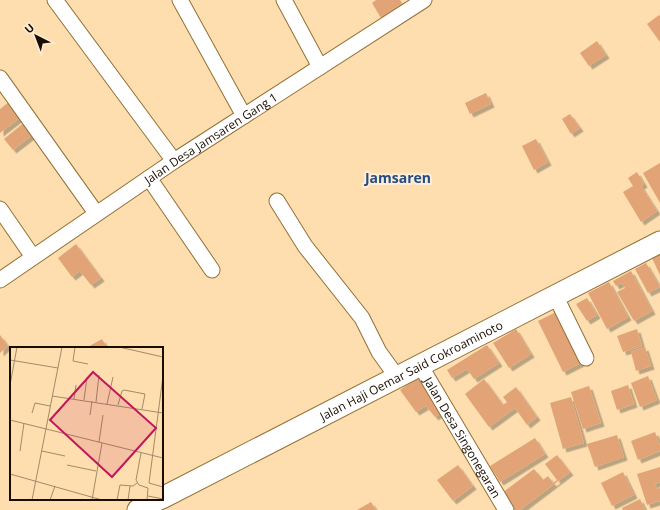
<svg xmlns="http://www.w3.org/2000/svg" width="660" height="510" font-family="'Open Sans',sans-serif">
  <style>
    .building { fill: #e2a476; filter: url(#shadow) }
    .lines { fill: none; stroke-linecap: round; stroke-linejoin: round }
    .street-casing { stroke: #947035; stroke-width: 17 }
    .secondary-casing { stroke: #947035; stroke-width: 23 }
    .street { stroke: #fff; stroke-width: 15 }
    .secondary { stroke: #fff; stroke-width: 21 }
    .labels { text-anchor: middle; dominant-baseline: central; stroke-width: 4; stroke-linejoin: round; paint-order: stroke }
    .street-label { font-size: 12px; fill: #190c00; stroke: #feeed7 }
    .quarter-label { font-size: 14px; font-weight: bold; fill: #254b80; stroke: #feeed7 }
    .inset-road { fill: none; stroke: #a28a69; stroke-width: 1 }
    .view { fill: #c2185b; fill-opacity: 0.15; stroke: #c2185b; stroke-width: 2 }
    .inset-edge { fill: none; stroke: #190c00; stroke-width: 2 }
  </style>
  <defs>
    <filter id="shadow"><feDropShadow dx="3.5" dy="3.5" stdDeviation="0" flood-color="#0004"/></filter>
  </defs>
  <rect width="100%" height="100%" fill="#fedeaf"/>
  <g class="building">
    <path d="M 376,0 L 400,0 L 402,3 L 381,18 L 372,3 Z"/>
    <path d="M 659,15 L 660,16 L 660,42 L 647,24 Z"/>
    <path d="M 597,41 L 606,55 L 589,66 L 580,53 Z"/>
    <path d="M 486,93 L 491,104 L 470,114 L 465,103 Z"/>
    <path d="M 9,102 L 21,117 L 0,133 L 0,109 Z"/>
    <path d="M 570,114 L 580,128 L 571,134 L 562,119 Z"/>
    <path d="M 26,121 L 35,133 L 13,150 L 4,139 Z"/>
    <path d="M 536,139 L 548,162 L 534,170 L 522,146 Z"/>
    <path d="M 660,163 L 660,203 L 643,173 Z"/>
    <path d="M 637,172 L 644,184 L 641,186 L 657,211 L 641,222 L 623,192 L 633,186 L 628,178 Z"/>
    <path d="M 76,244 L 101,278 L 91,285 L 80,271 L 72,277 L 58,258 Z"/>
    <path d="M 660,251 L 660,275 L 651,256 Z"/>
    <path d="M 646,263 L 660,287 L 648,293 L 635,269 Z"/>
    <path d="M 631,271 L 652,311 L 634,321 L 617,292 L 625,288 L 622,283 L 616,286 L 613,281 Z"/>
    <path d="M 609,282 L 628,317 L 607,329 L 588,293 Z"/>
    <path d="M 587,298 L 597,315 L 587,321 L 576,304 Z"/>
    <path d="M 556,312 L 581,363 L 563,372 L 538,321 Z"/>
    <path d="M 516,329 L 531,354 L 509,368 L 493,343 Z"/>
    <path d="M 637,329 L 642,346 L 623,352 L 617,336 Z"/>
    <path d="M 0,335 L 8,346 L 0,353 Z"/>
    <path d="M 102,339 L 107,348 L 86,348 Z"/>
    <path d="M 487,345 L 499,363 L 474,379 L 467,369 L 452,378 L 447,370 Z"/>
    <path d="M 645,347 L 651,366 L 636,371 L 631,352 Z"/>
    <path d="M 648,376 L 657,400 L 640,407 L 631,383 Z"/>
    <path d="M 418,377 L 443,411 L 435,417 L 426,406 L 416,412 L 400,390 Z"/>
    <path d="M 484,379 L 503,405 L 507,402 L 503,397 L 516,387 L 537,417 L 527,425 L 515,408 L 489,427 L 465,394 Z"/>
    <path d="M 628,385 L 634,404 L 617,410 L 611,391 Z"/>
    <path d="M 589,386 L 601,423 L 583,429 L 571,392 Z"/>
    <path d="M 571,397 L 584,443 L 563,449 L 550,403 Z"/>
    <path d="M 655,432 L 660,446 L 660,451 L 638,460 L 631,441 Z"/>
    <path d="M 617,435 L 624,457 L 595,467 L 587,444 Z"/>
    <path d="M 535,438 L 545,454 L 500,482 L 490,466 Z"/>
    <path d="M 557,455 L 570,472 L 520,510 L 515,510 L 502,493 L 534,469 L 543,480 L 548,476 L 553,483 L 557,480 L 545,464 Z"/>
    <path d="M 458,465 L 473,486 L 453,501 L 437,480 Z"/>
    <path d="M 660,467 L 660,482 L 655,484 L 657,489 L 660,488 L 660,501 L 647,505 L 637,474 Z"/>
    <path d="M 623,472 L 634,495 L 612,506 L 601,483 Z"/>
    <path d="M 640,499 L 645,510 L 623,510 L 622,508 Z"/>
    <path d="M 371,502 L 376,510 L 357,510 Z"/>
  </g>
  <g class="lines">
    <g class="street-casing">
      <g id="street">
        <path d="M 55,0 L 174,161"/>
        <path d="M 180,0 L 244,116"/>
        <path d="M 284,0 L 320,67"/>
        <path d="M 0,78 L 96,213"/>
        <path d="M 149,178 L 212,270"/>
        <path d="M 277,201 L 305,246 L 362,318 L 379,352 L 397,377"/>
        <path d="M 0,209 L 33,257"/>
        <path id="s1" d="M 0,280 L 174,161 L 424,0"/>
        <path d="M 555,295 L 586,358"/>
        <path id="s2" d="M 420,365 L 506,510"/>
      </g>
    </g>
    <g class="secondary-casing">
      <g id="secondary">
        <path id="s3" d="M 162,498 L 660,242"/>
        <path d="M 138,510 L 159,499"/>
      </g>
    </g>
    <use href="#street" class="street"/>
    <use href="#secondary" class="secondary"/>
  </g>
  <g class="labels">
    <g class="street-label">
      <text stroke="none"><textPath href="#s1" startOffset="254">Jalan Desa Jamsaren Gang 1</textPath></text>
      <text stroke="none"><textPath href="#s3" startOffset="280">Jalan Haji Oemar Said Cokroaminoto</textPath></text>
      <text stroke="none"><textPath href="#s2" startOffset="84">Jalan Desa Singonegaran</textPath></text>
    </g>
    <g class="quarter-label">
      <text x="398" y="177">Jamsaren</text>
    </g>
  </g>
  <g transform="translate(10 347)">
    <rect width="153" height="153" fill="#fedeaf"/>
    <path class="inset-road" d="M 65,0 L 63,14 L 78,17M 109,0 L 153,10M 0,13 L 48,21M 153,29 L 139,136 L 153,140M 0,38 L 7,0M 42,49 L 153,66M 64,52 L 66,38M 74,53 L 77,30M 86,55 L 89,28M 97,57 L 103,30M 108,58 L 112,44 L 114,43 L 135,47 L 132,62M 22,66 L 25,56 L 40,59M 80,68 L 82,54M 0,73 L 153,111M 89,95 L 93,68M 10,104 L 14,76M 32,104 L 55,109M 131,106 L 126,133 L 129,138 L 138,141 L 137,153M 57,118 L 86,124M 0,127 L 92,153M 138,149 L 153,152M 22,153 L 52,0M 40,153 L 45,139M 82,153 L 92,96M 107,153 L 110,138 L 123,139 L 127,136M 118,153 L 120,139"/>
    <path class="view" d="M 83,25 L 146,81 L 102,130 L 40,73 Z"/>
    <rect width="153" height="153" class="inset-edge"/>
  </g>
  <g transform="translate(36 36) rotate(318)" stroke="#feeed7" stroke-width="3" paint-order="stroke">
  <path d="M0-3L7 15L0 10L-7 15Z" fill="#190c00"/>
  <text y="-6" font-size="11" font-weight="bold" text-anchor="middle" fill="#190c00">U</text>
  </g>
</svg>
